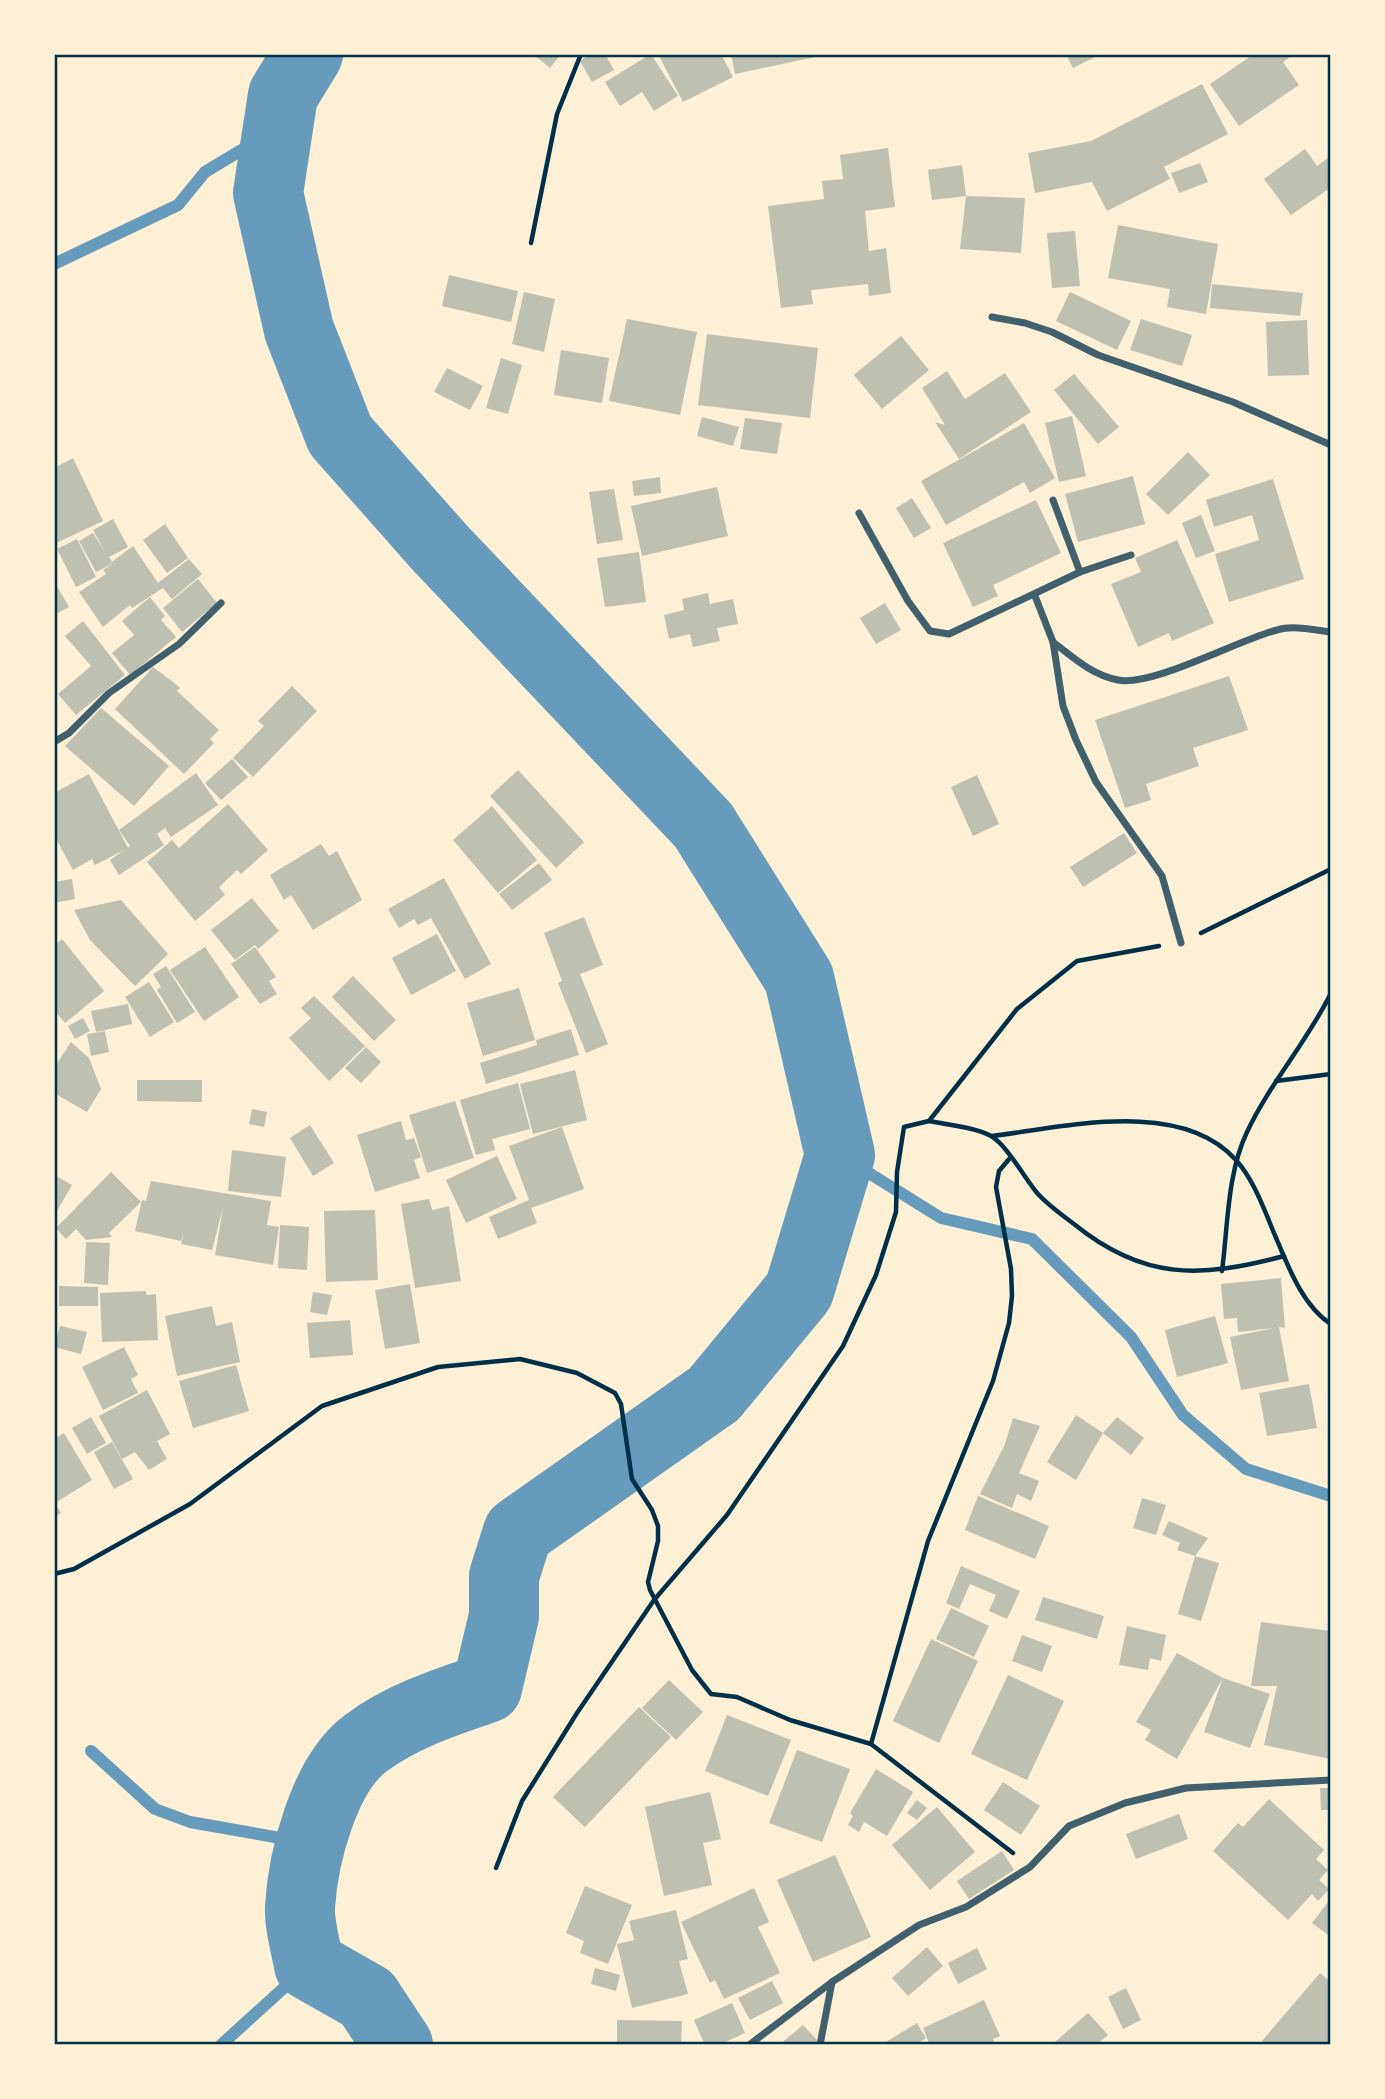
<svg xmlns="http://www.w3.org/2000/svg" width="1385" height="2099" font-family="'Open Sans',sans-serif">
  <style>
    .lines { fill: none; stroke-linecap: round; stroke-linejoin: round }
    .stream { stroke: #669bbc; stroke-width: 12 }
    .river { stroke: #669bbc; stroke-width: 70 }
    .building { fill: #bec0b2 }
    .path { stroke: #003049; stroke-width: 4.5 }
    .minor { stroke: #3f606c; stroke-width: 7 }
    .neatline { fill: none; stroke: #003049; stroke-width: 2.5 }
  </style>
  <rect width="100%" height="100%" fill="#fdf0d5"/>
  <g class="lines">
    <g class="stream">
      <path d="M 54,264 L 178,205 L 205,172 L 278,128"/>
      <path d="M 840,1155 L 941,1218 L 1032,1239 L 1131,1337 L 1183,1415 L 1246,1469 L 1331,1496"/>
      <path d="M 91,1751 L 155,1809 L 190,1822 L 309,1843"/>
      <path d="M 221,2045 L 309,1965"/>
    </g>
    <path class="river" d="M 308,54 L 283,95 L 268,193 L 299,330 L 340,435 L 441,549 L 703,825 L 799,978 L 840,1155 L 799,1291 L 714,1394 L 518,1532 L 504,1576 L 504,1616 L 487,1688 C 446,1702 402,1716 366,1743 C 324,1774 303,1857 300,1907 C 299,1925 306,1947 309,1965 L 367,1998 L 398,2045"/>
  </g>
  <g class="building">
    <path d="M 533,54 L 561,54 L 550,68 Z"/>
    <path d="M 591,54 L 605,54 L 614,70 L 592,82 L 580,61 Z"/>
    <path d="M 651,54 L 678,96 L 654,111 L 642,92 L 620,106 L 605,82 Z"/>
    <path d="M 658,54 L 721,54 L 733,77 L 683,102 Z"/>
    <path d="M 731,54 L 819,54 L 820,56 L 735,74 Z"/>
    <path d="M 1066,54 L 1101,54 L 1073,68 Z"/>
    <path d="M 1254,54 L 1294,54 L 1283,62 L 1299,85 L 1239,126 L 1210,84 Z"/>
    <path d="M 1202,84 L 1228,134 L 1164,167 L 1170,179 L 1107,211 L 1092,182 L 1035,193 L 1028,153 L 1091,141 Z"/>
    <path d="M 888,148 L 895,207 L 865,211 L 869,251 L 886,248 L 891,293 L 869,296 L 868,284 L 811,290 L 813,304 L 781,308 L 768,206 L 824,199 L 822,181 L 843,179 L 840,155 Z"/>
    <path d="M 1305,149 L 1317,166 L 1331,156 L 1331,195 L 1327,190 L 1291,215 L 1264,179 Z"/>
    <path d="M 1200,163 L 1208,182 L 1179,193 L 1171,173 Z"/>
    <path d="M 962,165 L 966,196 L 932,200 L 928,170 Z"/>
    <path d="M 966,196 L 1025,198 L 1021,253 L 960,249 Z"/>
    <path d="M 1118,225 L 1218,244 L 1206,314 L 1167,307 L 1170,289 L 1108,278 Z"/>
    <path d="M 1075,231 L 1080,286 L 1052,288 L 1047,233 Z"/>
    <path d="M 449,275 L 518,291 L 511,322 L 442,306 Z"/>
    <path d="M 1212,284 L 1303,293 L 1300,316 L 1210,308 Z"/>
    <path d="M 524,292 L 555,299 L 544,352 L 512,344 Z"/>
    <path d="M 1070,292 L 1131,321 L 1117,350 L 1056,321 Z"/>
    <path d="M 627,319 L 697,332 L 680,415 L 609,401 Z"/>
    <path d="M 1141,319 L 1192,335 L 1182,366 L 1130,350 Z"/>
    <path d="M 1307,320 L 1309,375 L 1268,376 L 1266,322 Z"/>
    <path d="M 707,334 L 818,348 L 810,418 L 698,405 Z"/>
    <path d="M 901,336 L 929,370 L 882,409 L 854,375 Z"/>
    <path d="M 561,350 L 609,358 L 602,403 L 554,395 Z"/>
    <path d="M 501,358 L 522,365 L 508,414 L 486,408 Z"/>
    <path d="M 447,368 L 483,386 L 470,410 L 434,392 Z"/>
    <path d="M 947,371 L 965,399 L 1005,373 L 1031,412 L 959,459 L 935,422 L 945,425 L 922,388 Z"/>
    <path d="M 1074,374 L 1119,427 L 1098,444 L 1054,390 Z"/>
    <path d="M 1072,416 L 1086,476 L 1059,482 L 1045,423 Z"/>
    <path d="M 702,417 L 739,427 L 733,446 L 697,436 Z"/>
    <path d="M 745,418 L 782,423 L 777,454 L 740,449 Z"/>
    <path d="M 1024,423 L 1055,478 L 1030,493 L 1024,482 L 946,525 L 921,481 Z"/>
    <path d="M 1188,452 L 1210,475 L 1168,515 L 1146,494 Z"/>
    <path d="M 73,458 L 103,521 L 54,544 L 54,468 Z"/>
    <path d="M 1133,476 L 1145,524 L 1078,542 L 1065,494 Z"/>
    <path d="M 660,477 L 661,493 L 634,496 L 632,481 Z"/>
    <path d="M 1273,479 L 1304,579 L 1229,602 L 1215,554 L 1259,540 L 1252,515 L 1214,527 L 1206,500 Z"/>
    <path d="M 717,487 L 728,536 L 642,556 L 631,506 Z"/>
    <path d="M 614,489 L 623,540 L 597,544 L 589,492 Z"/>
    <path d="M 912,498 L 931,528 L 914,538 L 896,508 Z"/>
    <path d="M 1036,500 L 1061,553 L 993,585 L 998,596 L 973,607 L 943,543 Z"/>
    <path d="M 1201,515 L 1215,551 L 1196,558 L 1182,523 Z"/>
    <path d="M 113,519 L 128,547 L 109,557 L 112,561 L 109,564 L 133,546 L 158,583 L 189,559 L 202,574 L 172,599 L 163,588 L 132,608 L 130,605 L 103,627 L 79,592 L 106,574 L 103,570 L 114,563 L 96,572 L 79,541 L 93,533 L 105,552 L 93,530 Z"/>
    <path d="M 165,524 L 188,558 L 167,573 L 143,540 Z"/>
    <path d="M 77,539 L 96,577 L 76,587 L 57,549 Z"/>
    <path d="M 1177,540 L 1214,623 L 1172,641 L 1169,633 L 1138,647 L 1111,584 L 1141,572 L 1135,558 Z"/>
    <path d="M 639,552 L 646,602 L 605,607 L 597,558 Z"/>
    <path d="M 198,579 L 217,603 L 182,632 L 163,608 Z"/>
    <path d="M 54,581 L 69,607 L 54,615 Z"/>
    <path d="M 708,593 L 710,604 L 733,599 L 738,624 L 717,628 L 720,641 L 693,647 L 690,634 L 669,639 L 664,615 L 684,610 L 682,599 Z"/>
    <path d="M 150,597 L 165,616 L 161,620 L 176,637 L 130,675 L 112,653 L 134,635 L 122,621 Z"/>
    <path d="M 885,603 L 901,630 L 876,644 L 860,618 Z"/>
    <path d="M 83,621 L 125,675 L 76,715 L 58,694 L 91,666 L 65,636 Z"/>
    <path d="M 153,667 L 173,682 L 180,688 L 177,691 L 219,730 L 210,739 L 214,743 L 184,774 L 115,709 Z"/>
    <path d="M 1229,676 L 1248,730 L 1193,748 L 1199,766 L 1146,784 L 1151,800 L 1125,808 L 1095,720 Z"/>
    <path d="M 292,686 L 317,711 L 253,777 L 233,758 L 264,726 L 258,721 Z"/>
    <path d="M 101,708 L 169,766 L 134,806 L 65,746 Z"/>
    <path d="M 232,759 L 248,777 L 221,800 L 205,783 Z"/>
    <path d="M 518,770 L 584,842 L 556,868 L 490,796 Z"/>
    <path d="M 196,773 L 218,805 L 171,837 L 165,828 L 157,834 L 164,845 L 119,875 L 110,860 L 130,846 L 119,830 Z"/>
    <path d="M 89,774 L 128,848 L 95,865 L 92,859 L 73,870 L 54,835 L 54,793 Z"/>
    <path d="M 977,775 L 999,824 L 973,836 L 951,787 Z"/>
    <path d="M 228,804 L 268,850 L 241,874 L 237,870 L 219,887 L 225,895 L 195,921 L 147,862 L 172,840 L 179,848 Z"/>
    <path d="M 492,806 L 537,860 L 498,893 L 453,840 Z"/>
    <path d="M 1124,833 L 1137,853 L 1083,887 L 1070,867 Z"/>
    <path d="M 321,844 L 329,856 L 337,851 L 362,900 L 313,930 L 291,895 L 284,900 L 270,875 Z"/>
    <path d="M 539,863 L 552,880 L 512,910 L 499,894 Z"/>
    <path d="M 444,878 L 491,964 L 465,979 L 431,918 L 418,925 L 414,919 L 399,928 L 388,909 Z"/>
    <path d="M 72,879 L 75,899 L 54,903 L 54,882 Z"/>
    <path d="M 252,898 L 279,931 L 258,949 L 255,945 L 235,960 L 211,930 Z"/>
    <path d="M 121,900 L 168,954 L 135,986 L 90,940 L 74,910 Z"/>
    <path d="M 584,917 L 603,965 L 580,974 L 608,1044 L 586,1053 L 558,983 L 562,981 L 544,933 Z"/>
    <path d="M 437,934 L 456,971 L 411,995 L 392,958 Z"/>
    <path d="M 62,939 L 104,991 L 65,1023 L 54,1010 L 54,945 Z"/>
    <path d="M 205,947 L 239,997 L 204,1021 L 170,970 Z"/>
    <path d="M 255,947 L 276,977 L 269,981 L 277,994 L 260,1004 L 231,964 Z"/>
    <path d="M 166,966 L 195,1012 L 177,1023 L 157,990 L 161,987 L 153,974 Z"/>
    <path d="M 353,976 L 396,1020 L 374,1041 L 332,997 Z"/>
    <path d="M 149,982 L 174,1022 L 150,1037 L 125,997 Z"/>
    <path d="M 519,988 L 535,1040 L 483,1056 L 467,1003 Z"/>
    <path d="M 314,996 L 365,1046 L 329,1081 L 289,1038 L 311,1018 L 301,1008 Z"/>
    <path d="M 128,1004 L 132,1024 L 96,1032 L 91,1011 Z"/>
    <path d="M 83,1018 L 90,1031 L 75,1039 L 68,1026 Z"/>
    <path d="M 571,1029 L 579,1055 L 486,1084 L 480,1063 L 537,1045 L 536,1040 Z"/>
    <path d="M 105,1031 L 109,1052 L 91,1056 L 87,1034 Z"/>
    <path d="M 71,1042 L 89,1058 L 101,1089 L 87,1112 L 54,1093 L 54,1068 Z"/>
    <path d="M 366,1047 L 381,1062 L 361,1083 L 345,1068 Z"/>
    <path d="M 575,1070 L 587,1120 L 533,1134 L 520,1084 Z"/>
    <path d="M 137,1080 L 202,1080 L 202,1102 L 137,1101 Z"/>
    <path d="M 518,1083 L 530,1129 L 492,1139 L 495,1150 L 476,1155 L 460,1100 Z"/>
    <path d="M 455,1101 L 474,1158 L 427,1173 L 409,1115 Z"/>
    <path d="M 252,1109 L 267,1112 L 264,1127 L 249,1124 Z"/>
    <path d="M 401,1121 L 406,1140 L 414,1138 L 421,1157 L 414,1160 L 420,1178 L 375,1192 L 357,1135 Z"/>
    <path d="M 310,1125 L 334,1163 L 313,1176 L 290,1138 Z"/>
    <path d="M 562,1127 L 584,1189 L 531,1208 L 537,1223 L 498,1239 L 489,1217 L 529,1200 L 509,1146 Z"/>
    <path d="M 232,1150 L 286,1157 L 281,1197 L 228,1191 Z"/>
    <path d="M 497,1156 L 517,1199 L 466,1223 L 446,1180 Z"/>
    <path d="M 111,1172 L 141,1202 L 109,1233 L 112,1237 L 86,1240 L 76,1229 L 66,1239 L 56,1228 Z"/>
    <path d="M 54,1175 L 72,1185 L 54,1216 Z"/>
    <path d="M 151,1181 L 271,1201 L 267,1225 L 279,1227 L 273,1265 L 215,1255 L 223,1208 L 212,1250 L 181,1244 L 184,1233 L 181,1241 L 135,1231 L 142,1200 L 146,1201 Z"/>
    <path d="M 429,1199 L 432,1210 L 449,1206 L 461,1281 L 415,1288 L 401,1204 Z"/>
    <path d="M 375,1210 L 378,1280 L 326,1282 L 324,1211 Z"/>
    <path d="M 280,1225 L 309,1227 L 307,1270 L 278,1268 Z"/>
    <path d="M 86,1242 L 110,1243 L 108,1285 L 84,1283 Z"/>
    <path d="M 1281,1278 L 1285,1328 L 1279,1327 L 1289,1381 L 1241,1390 L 1230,1337 L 1274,1328 L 1238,1332 L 1237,1318 L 1224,1319 L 1221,1284 Z"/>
    <path d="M 410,1284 L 420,1343 L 385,1349 L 375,1290 Z"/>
    <path d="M 59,1286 L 98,1287 L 98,1306 L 59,1306 Z"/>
    <path d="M 146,1291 L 146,1295 L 156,1294 L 158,1340 L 102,1342 L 100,1293 Z"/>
    <path d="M 313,1292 L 332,1295 L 327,1315 L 310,1312 Z"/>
    <path d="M 212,1306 L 216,1326 L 232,1322 L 240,1362 L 177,1376 L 165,1316 Z"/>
    <path d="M 1215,1316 L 1228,1363 L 1177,1377 L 1165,1330 Z"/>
    <path d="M 350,1320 L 353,1355 L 310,1358 L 307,1323 Z"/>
    <path d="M 60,1326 L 87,1332 L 81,1354 L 54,1347 Z"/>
    <path d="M 124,1347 L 138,1375 L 131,1379 L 138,1393 L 103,1410 L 82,1367 Z"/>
    <path d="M 236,1365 L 249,1411 L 193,1428 L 179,1381 Z"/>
    <path d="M 1309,1384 L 1317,1428 L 1267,1436 L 1259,1393 Z"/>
    <path d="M 147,1390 L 170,1434 L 157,1441 L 167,1459 L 149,1470 L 135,1452 L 122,1459 L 99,1416 Z"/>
    <path d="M 1076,1415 L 1103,1433 L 1076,1480 L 1047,1462 Z"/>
    <path d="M 91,1417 L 106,1443 L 87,1454 L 72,1428 Z"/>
    <path d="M 1117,1417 L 1144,1438 L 1131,1455 L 1103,1433 Z"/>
    <path d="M 1013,1418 L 1040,1426 L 1019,1473 L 1039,1481 L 1031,1501 L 1017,1494 L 1012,1508 L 980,1494 L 1005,1444 Z"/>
    <path d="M 64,1433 L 92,1480 L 55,1503 L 61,1513 L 54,1517 L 54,1439 Z"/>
    <path d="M 112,1442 L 133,1479 L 114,1489 L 94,1452 Z"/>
    <path d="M 978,1496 L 1049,1526 L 1035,1559 L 965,1530 Z"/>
    <path d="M 1142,1498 L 1166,1505 L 1156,1535 L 1133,1528 Z"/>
    <path d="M 1169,1521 L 1208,1538 L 1195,1556 L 1177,1550 L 1180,1543 L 1162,1535 Z"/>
    <path d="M 1195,1556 L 1219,1563 L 1201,1621 L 1178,1614 Z"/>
    <path d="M 961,1566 L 1020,1591 L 1007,1619 L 989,1611 L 996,1595 L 970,1584 L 959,1609 L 946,1603 Z"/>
    <path d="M 1043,1597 L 1104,1616 L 1097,1639 L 1035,1620 Z"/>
    <path d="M 951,1608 L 989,1626 L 974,1657 L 936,1639 Z"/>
    <path d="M 1261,1622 L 1331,1631 L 1330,1759 L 1264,1745 L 1277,1686 L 1251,1686 Z"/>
    <path d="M 1127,1626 L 1166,1635 L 1161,1661 L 1150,1658 L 1148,1670 L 1119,1665 Z"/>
    <path d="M 1022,1635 L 1052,1646 L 1042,1672 L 1012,1661 Z"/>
    <path d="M 931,1639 L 978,1661 L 939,1743 L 893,1721 Z"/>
    <path d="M 1177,1653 L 1223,1678 L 1270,1694 L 1250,1748 L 1204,1732 L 1223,1678 L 1177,1759 L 1145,1740 L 1151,1730 L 1136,1722 Z"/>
    <path d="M 1008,1675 L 1064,1701 L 1027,1780 L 971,1754 Z"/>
    <path d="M 669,1680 L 703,1712 L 676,1740 L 642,1708 Z"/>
    <path d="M 639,1707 L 671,1737 L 585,1827 L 553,1797 Z"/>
    <path d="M 727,1715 L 791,1740 L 768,1796 L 705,1771 Z"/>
    <path d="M 797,1750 L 850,1769 L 822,1842 L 769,1823 Z"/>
    <path d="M 876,1769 L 913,1792 L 887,1836 L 864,1822 L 859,1832 L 848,1825 L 853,1816 L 850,1813 Z"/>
    <path d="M 1003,1782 L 1040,1806 L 1021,1835 L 984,1810 Z"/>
    <path d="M 1320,1788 L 1331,1788 L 1331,1810 L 1321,1810 Z"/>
    <path d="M 710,1792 L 721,1839 L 703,1843 L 712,1885 L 664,1896 L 645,1807 Z"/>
    <path d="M 1269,1799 L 1324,1850 L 1316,1859 L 1328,1870 L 1319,1880 L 1329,1889 L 1318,1901 L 1312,1894 L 1288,1920 L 1213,1851 L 1238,1823 L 1243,1827 Z"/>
    <path d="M 917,1800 L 927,1808 L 917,1820 L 907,1813 Z"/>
    <path d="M 937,1807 L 975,1852 L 930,1890 L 892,1845 Z"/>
    <path d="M 1179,1814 L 1188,1839 L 1136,1859 L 1126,1834 Z"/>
    <path d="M 1002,1851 L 1014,1870 L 969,1899 L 957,1881 Z"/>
    <path d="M 835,1855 L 871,1937 L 813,1962 L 777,1880 Z"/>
    <path d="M 585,1886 L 632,1905 L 608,1964 L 580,1953 L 584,1941 L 566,1933 Z"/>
    <path d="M 754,1888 L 769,1922 L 758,1927 L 780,1973 L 724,1999 L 715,1980 L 710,1983 L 681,1922 Z"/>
    <path d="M 1331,1898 L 1331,1937 L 1312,1923 Z"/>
    <path d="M 676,1910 L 688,1959 L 679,1961 L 688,1994 L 632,2008 L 617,1944 L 634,1940 L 629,1921 Z"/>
    <path d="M 927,1947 L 943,1966 L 908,1996 L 892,1978 Z"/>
    <path d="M 977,1948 L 987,1969 L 958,1984 L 948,1963 Z"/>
    <path d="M 595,1968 L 620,1975 L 616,1991 L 591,1984 Z"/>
    <path d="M 1320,1973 L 1331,1982 L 1331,2044 L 1266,2045 L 1262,2041 Z"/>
    <path d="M 772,1981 L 783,2003 L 750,2020 L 738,1998 Z"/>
    <path d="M 1126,1988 L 1141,2020 L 1123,2029 L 1108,1997 Z"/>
    <path d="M 984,2000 L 1000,2036 L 993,2039 L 995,2045 L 930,2045 L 923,2028 Z"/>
    <path d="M 732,2003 L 745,2033 L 719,2045 L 705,2045 L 694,2020 Z"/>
    <path d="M 1088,2013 L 1108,2035 L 1096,2045 L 1057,2045 L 1055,2042 Z"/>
    <path d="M 617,2020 L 682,2021 L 681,2045 L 617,2045 Z"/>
    <path d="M 917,2023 L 926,2038 L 915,2045 L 881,2045 Z"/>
    <path d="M 803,2025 L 818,2041 L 814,2045 L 779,2045 Z"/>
  </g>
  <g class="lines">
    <g class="path">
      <path d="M 531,243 L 557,114 L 581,54"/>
      <path d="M 1201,933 L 1331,869"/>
      <path d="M 1276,1081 L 1331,1074"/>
      <path d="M 929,1121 C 948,1125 974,1127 991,1136 C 1007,1145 1025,1179 1038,1194 C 1048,1205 1062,1215 1074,1224 C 1144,1281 1201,1278 1284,1256"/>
      <path d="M 992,1136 C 1065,1127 1181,1098 1236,1160 C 1255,1181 1266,1215 1277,1240 C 1289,1269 1304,1307 1331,1324"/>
      <path d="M 1222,1271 C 1228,1226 1227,1174 1247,1132 C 1270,1083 1307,1042 1331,993"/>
      <path d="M 54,1574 L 74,1569 L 190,1504 L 322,1406 L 438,1367 L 520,1359 L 577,1373 L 615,1393 L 621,1404 L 632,1479 L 652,1510 L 658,1526 L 658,1541 L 648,1582 L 650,1590 L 692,1670 L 711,1694 L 737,1697 L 790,1720 L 871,1744 L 1013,1853"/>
      <path d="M 871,1744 L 928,1541 L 993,1381 L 1009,1323 L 1012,1296 L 1011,1269 L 996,1187 L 999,1171 L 1010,1158"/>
      <path d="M 496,1868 L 522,1801 L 577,1713 L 654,1600 L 727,1515 L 843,1346 L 876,1275 L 896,1212 L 897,1172 L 904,1127 L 929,1121 L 1017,1009 L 1077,961 L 1159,946"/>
    </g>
    <g class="minor">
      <path d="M 992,317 L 1025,323 L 1052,332 L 1098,355 L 1233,402 L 1331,445"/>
      <path d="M 1053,500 L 1080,572"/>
      <path d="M 859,513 L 908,601 L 930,631 L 949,634 L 1080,572 L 1131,555"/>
      <path d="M 1035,596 L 1053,642 L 1063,706 L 1076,740 L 1096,782 L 1162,876 L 1181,943"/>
      <path d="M 1053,642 C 1074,658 1092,675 1118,680 C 1152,687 1238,640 1277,630 C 1293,625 1314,630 1331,632"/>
      <path d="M 54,742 L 69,733 L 109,693 L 179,644 L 221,603"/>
      <path d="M 749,2045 L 832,1982 L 919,1925 L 966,1907 L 1030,1867 L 1069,1826 L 1125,1803 L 1186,1788 L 1331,1780"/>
      <path d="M 820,2045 L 832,1982"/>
    </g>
  </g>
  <rect width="1385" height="2099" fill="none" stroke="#fdf0d5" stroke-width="112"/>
  <rect x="56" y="56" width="1273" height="1987" class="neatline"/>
</svg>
